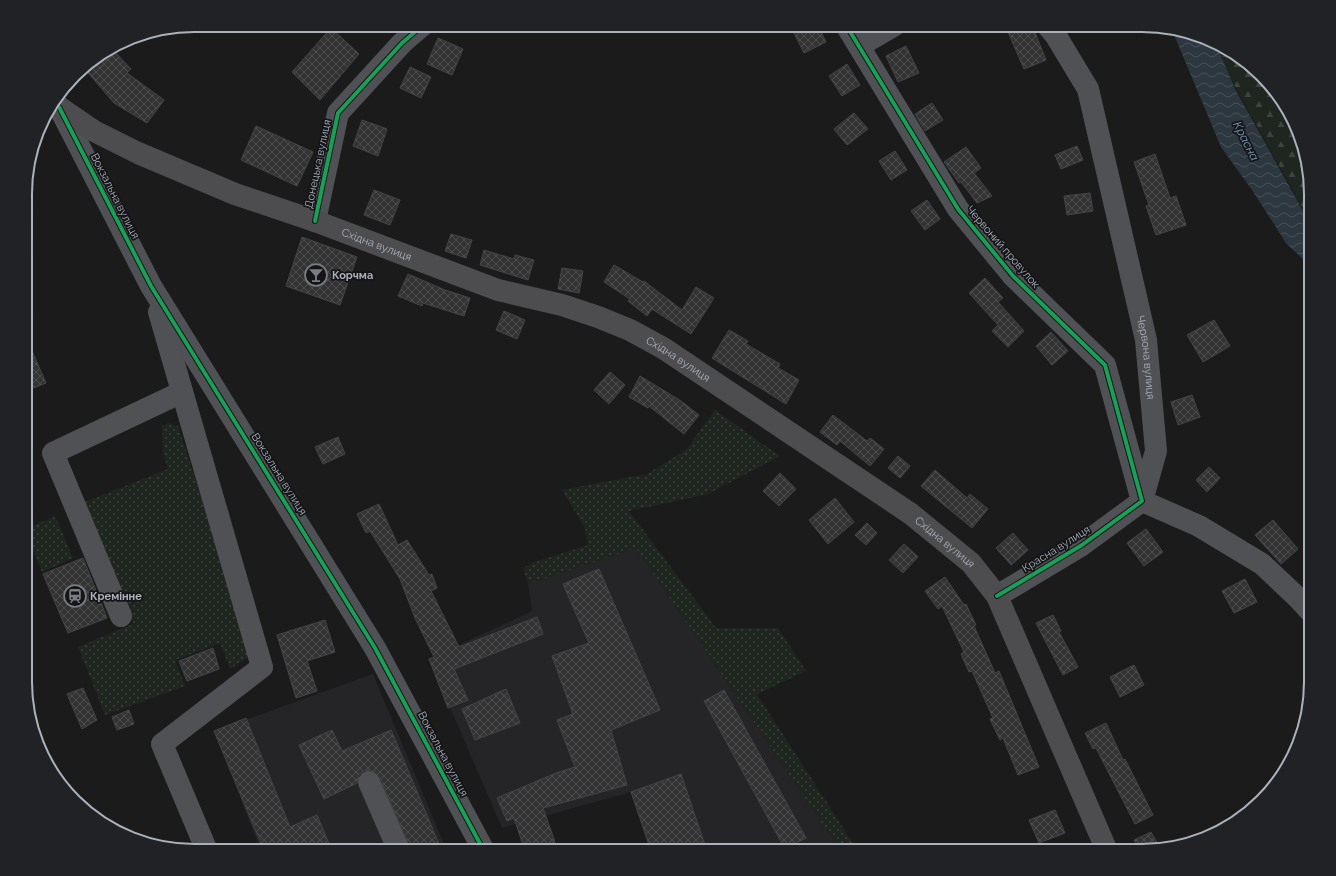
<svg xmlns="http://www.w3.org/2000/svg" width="1336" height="876" font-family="Raleway,sans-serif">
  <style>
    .built { fill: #252528 }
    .grass { fill: url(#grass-dots) }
    .forest { fill: url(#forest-firs) }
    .water { fill: url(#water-waves) }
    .building { fill: url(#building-cross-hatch); stroke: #444548 }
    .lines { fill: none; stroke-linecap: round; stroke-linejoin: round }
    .minor { stroke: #4f5155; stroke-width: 22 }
    .major { stroke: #4d4d50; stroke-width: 22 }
    .cycleway-casing { stroke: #151518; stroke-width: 6 }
    .cycleway { stroke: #1a9f57; stroke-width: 4 }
    .labels { text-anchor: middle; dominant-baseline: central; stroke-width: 3.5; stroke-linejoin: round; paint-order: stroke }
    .street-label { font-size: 11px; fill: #acb2bc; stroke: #151518 }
    .poi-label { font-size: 11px; font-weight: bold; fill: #acb2bc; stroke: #151518; text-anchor: start }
    .water-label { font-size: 12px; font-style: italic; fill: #83a2b8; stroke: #151518 }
    .rim { fill: none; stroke: #acb2bc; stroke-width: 2 }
  </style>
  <defs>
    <pattern id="grass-dots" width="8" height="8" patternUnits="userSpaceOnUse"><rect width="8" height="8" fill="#1f261f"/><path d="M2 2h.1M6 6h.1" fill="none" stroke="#3d433e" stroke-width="1.8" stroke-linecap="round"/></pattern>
    <pattern id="forest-firs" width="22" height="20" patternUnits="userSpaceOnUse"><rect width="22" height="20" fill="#1f261f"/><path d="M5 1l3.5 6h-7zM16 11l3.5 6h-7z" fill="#3d433e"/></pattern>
    <pattern id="water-waves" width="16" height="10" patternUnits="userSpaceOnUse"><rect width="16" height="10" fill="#2d373f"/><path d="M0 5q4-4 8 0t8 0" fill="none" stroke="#495259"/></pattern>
    <pattern id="building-cross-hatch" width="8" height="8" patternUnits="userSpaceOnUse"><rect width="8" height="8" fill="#333334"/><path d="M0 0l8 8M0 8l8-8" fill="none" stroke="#4e4e4f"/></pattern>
  </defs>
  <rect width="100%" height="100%" fill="#1b1b1c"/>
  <g class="built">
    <path d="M 636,548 L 841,851 L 652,851 L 631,792 L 502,828 L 429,659 L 532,611 L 528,584 Z"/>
    <path d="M 373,674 L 447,851 L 261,851 L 214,731 Z"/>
  </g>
  <g class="grass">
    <path d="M 715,410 L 780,456 L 708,494 L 629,511 L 716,628 L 778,628 L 806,671 L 757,694 L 858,851 L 841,851 L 636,548 L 528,584 L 523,568 L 535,562 L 588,545 L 585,528 L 562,490 L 647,474 L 686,450 Z"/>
    <path d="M 168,423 L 178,426 L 250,646 L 247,658 L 230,669 L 220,643 L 175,660 L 185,686 L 105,715 L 78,647 L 133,624 L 85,502 L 168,469 L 163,452 L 162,426 Z"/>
    <path d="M 54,517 L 57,520 L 73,558 L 42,572 L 26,532 L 29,527 Z"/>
  </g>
  <path class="forest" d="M 1216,44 L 1236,54 L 1288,110 L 1311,184 L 1311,223 L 1227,72 Z"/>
  <path class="water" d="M 1172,30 L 1196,34 L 1216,44 L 1235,89 L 1311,225 L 1311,267 L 1286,243 L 1252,190 L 1221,147 Z"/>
  <g class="building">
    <path d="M 790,25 L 818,25 L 826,42 L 804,53 Z"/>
    <path d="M 1005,25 L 1032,25 L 1046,60 L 1024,69 Z"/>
    <path d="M 331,28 L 359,54 L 320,100 L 292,72 Z"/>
    <path d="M 438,38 L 463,49 L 452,75 L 427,64 Z"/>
    <path d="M 906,46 L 919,73 L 898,82 L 886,56 Z"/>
    <path d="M 112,49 L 131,69 L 127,73 L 164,100 L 147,123 L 114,103 L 83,67 Z"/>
    <path d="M 847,64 L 860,85 L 842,96 L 829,76 Z"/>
    <path d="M 410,67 L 431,77 L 421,98 L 400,88 Z"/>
    <path d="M 932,103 L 943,120 L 925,131 L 915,114 Z"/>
    <path d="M 854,113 L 868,129 L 847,145 L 834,129 Z"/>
    <path d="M 362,120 L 387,129 L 378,156 L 353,146 Z"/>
    <path d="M 256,126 L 313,152 L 297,186 L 241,160 Z"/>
    <path d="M 1077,146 L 1083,160 L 1061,169 L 1055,155 Z"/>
    <path d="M 966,147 L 981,168 L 974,173 L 992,196 L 977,203 L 961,182 L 959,183 L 944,162 Z"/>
    <path d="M 895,151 L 907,170 L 891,180 L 879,161 Z"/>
    <path d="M 1155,154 L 1170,198 L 1176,196 L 1186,225 L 1156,235 L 1146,206 L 1149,205 L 1134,162 Z"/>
    <path d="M 374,190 L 400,200 L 390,225 L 364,215 Z"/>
    <path d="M 1090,193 L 1093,211 L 1067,215 L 1064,196 Z"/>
    <path d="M 927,200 L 940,219 L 925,230 L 911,211 Z"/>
    <path d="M 451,234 L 472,240 L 466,258 L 445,251 Z"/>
    <path d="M 302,237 L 357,257 L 340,305 L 286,286 Z"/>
    <path d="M 484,250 L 514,259 L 515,255 L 534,260 L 528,280 L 480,265 Z"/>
    <path d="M 614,265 L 643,282 L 644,281 L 682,310 L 696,287 L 714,298 L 691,334 L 652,309 L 647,316 L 628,301 L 630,299 L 604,282 Z"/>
    <path d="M 562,268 L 583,271 L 579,293 L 558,289 Z"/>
    <path d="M 408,274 L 445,290 L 470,298 L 464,316 L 423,303 L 422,306 L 398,296 Z"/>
    <path d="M 985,278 L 1003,298 L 998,302 L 1024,331 L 1008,347 L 992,331 L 998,325 L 969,293 Z"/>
    <path d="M 504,311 L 525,320 L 517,339 L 496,330 Z"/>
    <path d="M 1214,320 L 1230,346 L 1203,362 L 1187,335 Z"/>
    <path d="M 729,330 L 748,341 L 746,344 L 780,364 L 778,368 L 799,380 L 786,404 L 712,358 Z"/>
    <path d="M 1051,332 L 1068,351 L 1052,365 L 1036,346 Z"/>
    <path d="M 26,337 L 46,383 L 26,391 Z"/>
    <path d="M 610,372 L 625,385 L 609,404 L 594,390 Z"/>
    <path d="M 640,376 L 681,401 L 699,415 L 684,434 L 649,406 L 648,408 L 629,397 Z"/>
    <path d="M 1192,395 L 1200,417 L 1178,425 L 1171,402 Z"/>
    <path d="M 833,415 L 867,441 L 870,438 L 884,449 L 870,466 L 840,441 L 837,445 L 820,432 Z"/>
    <path d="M 338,437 L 345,454 L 323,464 L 315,447 Z"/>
    <path d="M 898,456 L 910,466 L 900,478 L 888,468 Z"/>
    <path d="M 1209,467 L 1220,478 L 1207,492 L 1196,480 Z"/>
    <path d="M 935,470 L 967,498 L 970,494 L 988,509 L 972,528 L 921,486 Z"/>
    <path d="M 780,473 L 796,489 L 779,506 L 763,491 Z"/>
    <path d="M 835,498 L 854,522 L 828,544 L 809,520 Z"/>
    <path d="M 379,504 L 398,545 L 407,540 L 429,575 L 432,574 L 437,588 L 431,591 L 459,647 L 537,617 L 543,634 L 454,669 L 468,700 L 448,708 L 429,659 L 434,657 L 415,618 L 400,579 L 370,531 L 366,533 L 357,514 Z"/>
    <path d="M 1273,520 L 1298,549 L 1281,564 L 1255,535 Z"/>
    <path d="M 867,523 L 877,533 L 866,545 L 855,535 Z"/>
    <path d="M 1146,529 L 1163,552 L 1144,566 L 1127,543 Z"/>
    <path d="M 1013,533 L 1028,550 L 1011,565 L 996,548 Z"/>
    <path d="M 904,544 L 918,557 L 903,573 L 889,560 Z"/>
    <path d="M 83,558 L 107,618 L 68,633 L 43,574 Z"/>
    <path d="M 599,569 L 660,710 L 611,730 L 627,785 L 543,808 L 555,842 L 525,851 L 514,818 L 507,821 L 497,798 L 556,773 L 575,767 L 557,720 L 573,714 L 552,656 L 589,643 L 563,584 Z"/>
    <path d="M 945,577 L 964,605 L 966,604 L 976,625 L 974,626 L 995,673 L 999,671 L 1039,767 L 1018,775 L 1003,738 L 1000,740 L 990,719 L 993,718 L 972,671 L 969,672 L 961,654 L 964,652 L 942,606 L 938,609 L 925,591 Z"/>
    <path d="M 1245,579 L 1257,602 L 1234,613 L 1222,591 Z"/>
    <path d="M 1053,615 L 1061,631 L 1059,632 L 1078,667 L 1063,675 L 1036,623 Z"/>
    <path d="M 325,620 L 335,652 L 307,661 L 317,691 L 296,698 L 277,635 Z"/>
    <path d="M 213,648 L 219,669 L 187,681 L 179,661 Z"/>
    <path d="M 1134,665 L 1144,685 L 1120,697 L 1110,677 Z"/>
    <path d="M 83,688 L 97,720 L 82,729 L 67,694 Z"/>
    <path d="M 506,689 L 520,723 L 475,740 L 462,709 Z"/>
    <path d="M 724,690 L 806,838 L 785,849 L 704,701 Z"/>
    <path d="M 129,710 L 134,724 L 117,730 L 112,717 Z"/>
    <path d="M 246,718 L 290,827 L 317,815 L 332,851 L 264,851 L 214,731 Z"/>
    <path d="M 1106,723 L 1123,760 L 1125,759 L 1153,815 L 1135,824 L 1096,748 L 1093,749 L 1085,733 Z"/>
    <path d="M 332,730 L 342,751 L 391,730 L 442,851 L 411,851 L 380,777 L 376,772 L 370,770 L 364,771 L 359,775 L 357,783 L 324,799 L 299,745 Z"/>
    <path d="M 681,774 L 707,851 L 651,851 L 631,792 Z"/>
    <path d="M 1055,810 L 1065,833 L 1039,843 L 1029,820 Z"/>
    <path d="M 1151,832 L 1160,848 L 1140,851 L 1134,840 Z"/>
  </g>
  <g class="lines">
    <g class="minor">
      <path d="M 846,25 L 958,209 L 1013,276 L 1105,365 L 1142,501 L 1082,545 L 997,596"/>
      <path id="s1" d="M 1047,25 L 1056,36 L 1088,89 L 1146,340 L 1156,451 L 1142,501 L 1199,526 L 1262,564 L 1298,598 L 1311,612"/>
      <path d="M 859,46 L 895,25"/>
      <path d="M 59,107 L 151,286 L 375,648 L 484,851"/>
      <path d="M 315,221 L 338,113 L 402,43 L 423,25"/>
      <path d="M 159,312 L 262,667 L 162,744 L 207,851"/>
      <path d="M 121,616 L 53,453 L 182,392"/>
      <path d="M 369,782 L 399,851"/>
    </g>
    <path class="major" id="s2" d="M 55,103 L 59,107 L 94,131 L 138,153 L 235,194 L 315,221 L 498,290 L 562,305 L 598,317 L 630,330 L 663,348 L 911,514 L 971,563 L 997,596 L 1107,851"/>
    <g class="cycleway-casing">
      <g id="cycleway">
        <path d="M 846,25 L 958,209 L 1013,276 L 1105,365 L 1142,501 L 1082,545 L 997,596"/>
        <path d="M 59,107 L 151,286 L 375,648 L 484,851"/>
        <path d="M 315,221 L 338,113 L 402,43 L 423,25"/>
      </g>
    </g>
    <use href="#cycleway" class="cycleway"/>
  </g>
  <defs>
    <g id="bar-ring" transform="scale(1.15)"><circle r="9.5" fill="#151518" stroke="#797d84" stroke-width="1.5"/><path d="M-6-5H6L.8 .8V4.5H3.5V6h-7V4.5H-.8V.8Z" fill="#797d84"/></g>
    <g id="station-ring" transform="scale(1.15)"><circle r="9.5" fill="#151518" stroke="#797d84" stroke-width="1.5"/><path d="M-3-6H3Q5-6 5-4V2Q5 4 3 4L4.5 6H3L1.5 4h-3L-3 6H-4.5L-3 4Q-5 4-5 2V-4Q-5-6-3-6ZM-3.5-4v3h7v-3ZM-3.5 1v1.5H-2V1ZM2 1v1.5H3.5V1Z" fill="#797d84"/></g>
  </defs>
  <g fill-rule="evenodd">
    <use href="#bar-ring" x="316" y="275"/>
    <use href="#station-ring" x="75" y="596"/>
  </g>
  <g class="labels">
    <g class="street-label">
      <text transform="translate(318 164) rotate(-78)">Донецька вулиця</text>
      <text transform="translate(115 196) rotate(63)">Вокзальна вулиця</text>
      <text stroke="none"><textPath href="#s2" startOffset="353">Східна вулиця</textPath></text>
      <text transform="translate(1003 247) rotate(49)">Червоний провулок</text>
      <text stroke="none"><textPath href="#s1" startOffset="351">Червона вулиця</textPath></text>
      <text stroke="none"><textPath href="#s2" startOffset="677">Східна вулиця</textPath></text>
      <text transform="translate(279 474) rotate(58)">Вокзальна вулиця</text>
      <text stroke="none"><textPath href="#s2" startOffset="1001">Східна вулиця</textPath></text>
      <text transform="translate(1056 549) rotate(-32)">Красна вулиця</text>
      <text transform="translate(443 754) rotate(62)">Вокзальна вулиця</text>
    </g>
    <g class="poi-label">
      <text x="332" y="275">Корчма</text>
      <text x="90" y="596">Кремінне</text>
    </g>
    <g class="water-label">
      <text transform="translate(1246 141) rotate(63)">Красна</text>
    </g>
  </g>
  <path d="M0 0H1336V876H0ZM194 32H1142A162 162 0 0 1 1304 194V682A162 162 0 0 1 1142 844H194A162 162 0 0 1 32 682V194A162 162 0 0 1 194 32Z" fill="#212225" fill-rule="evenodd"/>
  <path class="rim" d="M194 32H1142A162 162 0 0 1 1304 194V682A162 162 0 0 1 1142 844H194A162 162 0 0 1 32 682V194A162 162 0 0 1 194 32Z"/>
</svg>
